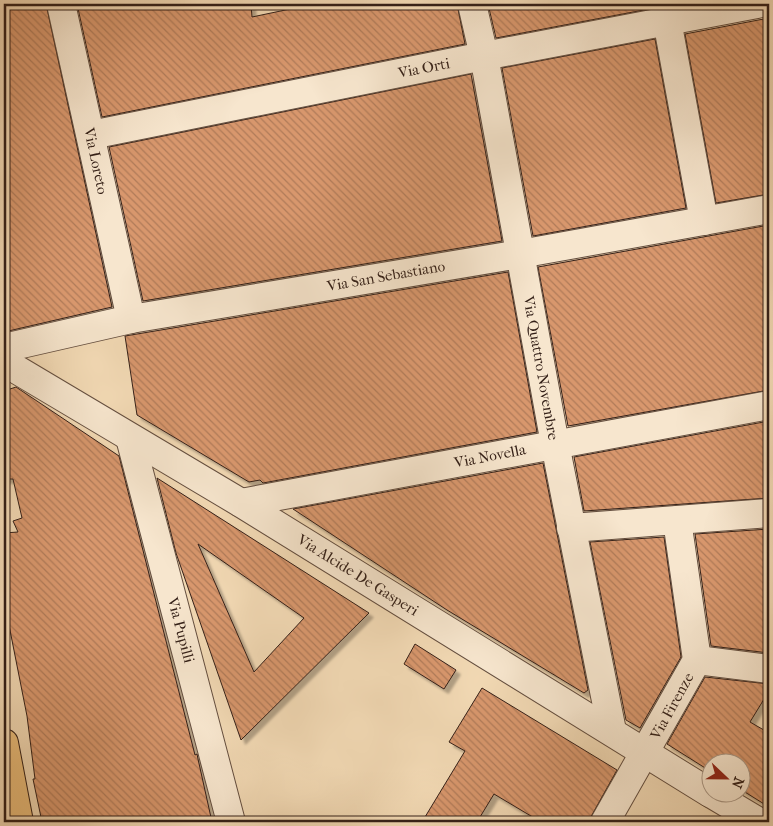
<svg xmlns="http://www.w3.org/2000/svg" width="773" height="826" font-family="'IM FELL French Canon',serif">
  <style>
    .building { fill: url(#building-back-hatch); stroke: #342018; fill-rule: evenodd; filter: url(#shadow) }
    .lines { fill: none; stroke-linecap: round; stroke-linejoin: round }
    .minor-casing { stroke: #644e3f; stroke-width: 30 }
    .major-casing { stroke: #342018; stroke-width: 30 }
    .minor { stroke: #f7e6ce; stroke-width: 28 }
    .major { stroke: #e9bc7a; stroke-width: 28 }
    .labels { text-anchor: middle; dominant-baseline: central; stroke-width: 4; stroke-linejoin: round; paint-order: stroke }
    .street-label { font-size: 15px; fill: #342018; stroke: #f7e6ce }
  </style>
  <defs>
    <pattern id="building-back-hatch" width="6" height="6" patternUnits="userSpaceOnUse" patternTransform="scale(1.25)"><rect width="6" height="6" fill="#d8976d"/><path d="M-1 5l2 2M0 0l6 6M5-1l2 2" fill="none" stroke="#b07b59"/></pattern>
    <filter id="shadow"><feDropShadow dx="4.5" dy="4.5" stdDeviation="1" flood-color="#0004"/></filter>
  </defs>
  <rect width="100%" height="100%" fill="#f2d9b4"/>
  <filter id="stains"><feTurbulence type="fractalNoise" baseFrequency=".004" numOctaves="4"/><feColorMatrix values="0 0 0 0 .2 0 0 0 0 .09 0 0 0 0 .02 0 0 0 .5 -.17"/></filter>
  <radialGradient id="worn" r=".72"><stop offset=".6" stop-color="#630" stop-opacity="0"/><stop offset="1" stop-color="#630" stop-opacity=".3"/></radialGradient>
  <g class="building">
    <path d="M 4,4 L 46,4 L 112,307 L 4,332 Z"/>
    <path d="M 77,4 L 251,4 L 252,17 L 314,4 L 457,4 L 465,44 L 102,117 Z"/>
    <path d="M 488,4 L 649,4 L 649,9 L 496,38 Z"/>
    <path d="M 769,18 L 769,194 L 716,203 L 685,34 Z"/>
    <path d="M 655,39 L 686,208 L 533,236 L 502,68 Z"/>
    <path d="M 471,74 L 502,241 L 143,301 L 109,147 Z"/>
    <path d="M 769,225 L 769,390 L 568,426 L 538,267 Z"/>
    <path d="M 508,272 L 537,432 L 263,483 L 260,480 L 249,482 L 137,415 L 125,336 Z"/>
    <path d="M 16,387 L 119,456 L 195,755 L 197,754 L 198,759 L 212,822 L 42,822 L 33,779 L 35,779 L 27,716 L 4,600 L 4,533 L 18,532 L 13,521 L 22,518 L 13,479 L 4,479 L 4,391 Z"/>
    <path d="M 769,421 L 769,498 L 584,511 L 574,457 Z"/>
    <path d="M 543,463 L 588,690 L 584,693 L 447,610 L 293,509 Z"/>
    <path d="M 157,478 L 369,613 L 241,740 L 176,553 ZM 198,544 L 304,618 L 254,672 Z"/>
    <path d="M 769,529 L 769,653 L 711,646 L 695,534 Z"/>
    <path d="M 664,537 L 681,657 L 640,728 L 626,720 L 590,542 Z"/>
    <path d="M 415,644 L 456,670 L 444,689 L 404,664 Z"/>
    <path d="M 705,677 L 769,684 L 769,691 L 750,722 L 769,733 L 769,807 L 740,789 L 740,764 L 710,764 L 710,771 L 667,744 Z"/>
    <path d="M 482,688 L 617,770 L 588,822 L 541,822 L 494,794 L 477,822 L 422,822 L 465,751 L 449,742 Z"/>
  </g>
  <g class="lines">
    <g class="minor-casing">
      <g id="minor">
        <path d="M 61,4 L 131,319"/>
        <path d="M 472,4 L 484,56 L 555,444 L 612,731"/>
        <path d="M 664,4 L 704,221"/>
        <path d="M 91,135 L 484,56 L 757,4"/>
        <path d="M 4,348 L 131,319 L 520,254 L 769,209"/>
        <path d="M 4,362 L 241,503 L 710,793"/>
        <path d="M 130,438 L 231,822"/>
        <path d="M 241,503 L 769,405"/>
        <path d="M 571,528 L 769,513"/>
        <path d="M 697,660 L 769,669"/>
        <path d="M 712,794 L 759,822"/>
        <path d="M 605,822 L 697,660 L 677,520"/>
      </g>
    </g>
    <g class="major-casing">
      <path id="major" d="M 4,743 L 19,822"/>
    </g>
    <use href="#minor" class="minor"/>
    <use href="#major" class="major"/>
  </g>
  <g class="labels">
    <g class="street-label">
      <text transform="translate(424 68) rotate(-11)">Via Orti</text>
      <text transform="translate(96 161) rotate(78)">Via Loreto</text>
      <text transform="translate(386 276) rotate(-10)">Via San Sebastiano</text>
      <text transform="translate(541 368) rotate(80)">Via Quattro Novembre</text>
      <text transform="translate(490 456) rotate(-11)">Via Novella</text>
      <text transform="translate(358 575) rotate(32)">Via Alcide De Gasperi</text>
      <text transform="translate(181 630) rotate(75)">Via Pupilli</text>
      <text transform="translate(672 706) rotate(-61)">Via Firenze</text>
    </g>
  </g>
  <rect width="773" height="826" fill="none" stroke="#f2d9b4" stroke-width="20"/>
  <rect x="5" y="5" width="763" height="816" fill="none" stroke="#342018" stroke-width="2.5"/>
  <rect x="10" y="10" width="753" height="806" fill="none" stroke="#342018"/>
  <g transform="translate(726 778) rotate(112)"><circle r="24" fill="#f7e6ce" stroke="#a99785"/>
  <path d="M0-4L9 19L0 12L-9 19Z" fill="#8f2418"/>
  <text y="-8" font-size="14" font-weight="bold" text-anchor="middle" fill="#342018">N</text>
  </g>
  <rect width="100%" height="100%" filter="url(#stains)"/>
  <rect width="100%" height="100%" fill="url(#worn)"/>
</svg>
